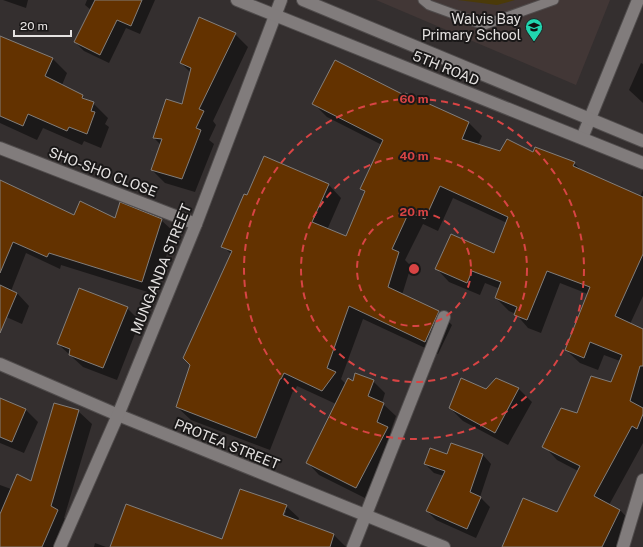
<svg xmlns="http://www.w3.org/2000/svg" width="643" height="547" font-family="'Public Sans',sans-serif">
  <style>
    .built { fill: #423736 }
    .green { fill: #4b3a09 }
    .shadow { fill: #0007; fill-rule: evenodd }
    .building { fill: #633200; stroke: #827e7b }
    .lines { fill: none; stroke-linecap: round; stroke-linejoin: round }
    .lane-casing { stroke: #504c4c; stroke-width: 11 }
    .street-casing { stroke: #504c4c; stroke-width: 14 }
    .secondary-casing { stroke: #504c4c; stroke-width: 14 }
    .lane { stroke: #817c7c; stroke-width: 9 }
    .street { stroke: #817c7c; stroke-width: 12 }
    .secondary { stroke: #817c7c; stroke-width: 12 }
    .ring { fill: none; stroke: #d84444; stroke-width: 2; stroke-dasharray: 7 5 }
    .labels { text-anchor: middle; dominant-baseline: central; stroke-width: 4; stroke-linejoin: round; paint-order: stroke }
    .poi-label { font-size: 14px; fill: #e5e2e1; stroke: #1a1818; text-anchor: end }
    .street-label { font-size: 14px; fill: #e5e2e1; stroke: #1a1818 }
    .centre { fill: #d84444; stroke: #1a1818; stroke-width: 2 }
    .ring-label { font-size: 12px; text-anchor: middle; font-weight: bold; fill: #d84444; stroke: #1a1818; stroke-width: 4; stroke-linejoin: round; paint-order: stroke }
  </style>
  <rect width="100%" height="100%" fill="#342f2f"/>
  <path class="built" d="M 376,0 L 610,0 L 576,85 Z"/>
  <path class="green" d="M 458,0 L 515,0 L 497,5 Z"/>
  <g class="shadow">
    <path d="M 3,0 L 28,0 L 26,8 Z"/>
    <path d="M 87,0 L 155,0 L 140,34 L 126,28 L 109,63 L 84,51 L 75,42 L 91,10 L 85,5 Z"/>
    <path d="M 235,34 L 248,47 L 213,121 L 216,125 L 209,140 L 214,144 L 195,192 L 165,183 L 152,170 L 161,145 L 154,138 L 183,105 L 191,73 L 181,63 Z"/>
    <path d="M 0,37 L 53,59 L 67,73 L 62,85 L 93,103 L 108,118 L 105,124 L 109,127 L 101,148 L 84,141 L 82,145 L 43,128 L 37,140 L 0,123 Z"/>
    <path d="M 641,63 L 643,64 L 643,103 L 629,90 Z"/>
    <path d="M 405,94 L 469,123 L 482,136 L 478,145 L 501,152 L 534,153 L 574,163 L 583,172 L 640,197 L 643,190 L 643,296 L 630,324 L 643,330 L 643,443 L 609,505 L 620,510 L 633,524 L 621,547 L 504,547 L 557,513 L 578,471 L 557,460 L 544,446 L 611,384 L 620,361 L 604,355 L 598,370 L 580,363 L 566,350 L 588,294 L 560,283 L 541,333 L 528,328 L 516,314 L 509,311 L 496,298 L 500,289 L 485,283 L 480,295 L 449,282 L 436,268 L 495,255 L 507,223 L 453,198 L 438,231 L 423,224 L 405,260 L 411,266 L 402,295 L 439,312 L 452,325 L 438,354 L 363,319 L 341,379 L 346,384 L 373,381 L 385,393 L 382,403 L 396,416 L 391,430 L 400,440 L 369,500 L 319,475 L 307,462 L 336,404 L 297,386 L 294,392 L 293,391 L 270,450 L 191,420 L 177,407 L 232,255 L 223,246 L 248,196 L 328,184 L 341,198 L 327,230 L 346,238 L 365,193 L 362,189 L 382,145 L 327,117 L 313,103 L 404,96 Z"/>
    <path d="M 0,182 L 74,216 L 115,219 L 161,220 L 174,232 L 154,294 L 61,265 L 60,269 L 26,253 L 11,291 L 17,293 L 29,306 L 22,324 L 4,316 L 0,323 Z"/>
    <path d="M 127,308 L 140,321 L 117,380 L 83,367 L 58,344 Z"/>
    <path d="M 497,379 L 519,389 L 532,402 L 508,445 L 463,421 L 450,408 L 487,390 Z"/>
    <path d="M 0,399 L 26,410 L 38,422 L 24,453 L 0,443 Z"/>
    <path d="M 78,411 L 92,424 L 64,518 L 71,524 L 61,547 L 0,547 L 0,485 L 11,489 L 32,482 Z"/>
    <path d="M 447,455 L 483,455 L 491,464 L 480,497 L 490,507 L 476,538 L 436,520 L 427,511 L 444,476 L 434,473 L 425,464 Z"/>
    <path d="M 286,506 L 299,518 L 298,521 L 334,535 L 346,547 L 111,547 L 223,541 ZM 283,511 L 286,511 L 283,520 L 281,519 Z"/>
    <path d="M 95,543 L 106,547 L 94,547 Z"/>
  </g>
  <g class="building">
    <path d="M 95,0 L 142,0 L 131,26 L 117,20 L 100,55 L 74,42 Z"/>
    <path d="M 199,17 L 236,33 L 199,109 L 204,111 L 196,128 L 201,130 L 182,179 L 151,170 L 162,139 L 153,138 L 166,99 L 182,104 L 191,68 L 180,63 Z"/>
    <path d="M 0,36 L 53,58 L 45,76 L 83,95 L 82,98 L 94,102 L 91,111 L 95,112 L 87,134 L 69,127 L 67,131 L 28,114 L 23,126 L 0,116 Z"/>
    <path d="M 335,60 L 404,95 L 405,93 L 469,122 L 462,139 L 500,151 L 507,139 L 533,152 L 535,147 L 575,162 L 573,166 L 643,197 L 643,254 L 615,316 L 643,329 L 643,366 L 640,366 L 630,401 L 643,408 L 643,414 L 637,429 L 632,426 L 594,496 L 620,510 L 602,547 L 502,547 L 523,498 L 557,512 L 580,466 L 542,447 L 561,408 L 577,413 L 591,376 L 611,382 L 622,355 L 590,342 L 584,358 L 565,350 L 590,287 L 547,271 L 527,320 L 514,315 L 517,307 L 495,298 L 501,282 L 472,271 L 467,283 L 435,269 L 451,234 L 494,253 L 508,217 L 440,186 L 425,219 L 409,212 L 392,249 L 399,252 L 388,287 L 439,311 L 425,342 L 349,306 L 327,368 L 336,372 L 322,391 L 284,373 L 281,379 L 280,379 L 256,438 L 176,407 L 190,365 L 183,358 L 232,251 L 221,247 L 244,194 L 247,195 L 264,156 L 329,184 L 312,222 L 346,236 L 365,191 L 360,189 L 383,140 L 312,104 Z"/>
    <path d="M 0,180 L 74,215 L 80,201 L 115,218 L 120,202 L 162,219 L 142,282 L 49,253 L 47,257 L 13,242 L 0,273 Z"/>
    <path d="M 0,285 L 17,293 L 0,333 Z"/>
    <path d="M 79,288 L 128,307 L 103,368 L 69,355 L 70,349 L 57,344 Z"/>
    <path d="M 355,373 L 374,380 L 368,396 L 384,403 L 377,422 L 388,427 L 356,488 L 306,463 L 348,378 L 353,381 Z"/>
    <path d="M 461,378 L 486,389 L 496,378 L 519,388 L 495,433 L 449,408 Z"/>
    <path d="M 0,398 L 26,409 L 12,442 L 0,437 Z"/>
    <path d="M 54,403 L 79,410 L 51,506 L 58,510 L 42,547 L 0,547 L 0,514 L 17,474 L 31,481 Z"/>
    <path d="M 451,443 L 483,454 L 470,492 L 481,497 L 467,529 L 426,511 L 445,471 L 424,464 L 430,448 L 447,454 Z"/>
    <path d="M 240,489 L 287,505 L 283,515 L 334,534 L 330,547 L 110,547 L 126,504 L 222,539 Z"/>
  </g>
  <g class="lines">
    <g class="lane-casing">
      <path id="lane" d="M 423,0 L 429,5 L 484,25 L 554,0"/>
    </g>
    <g class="street-casing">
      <g id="street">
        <path d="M 582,138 L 638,0"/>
        <path d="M 0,148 L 196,224"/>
        <path d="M 0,364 L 118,415 L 444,547"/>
        <path d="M 60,547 L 118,415 L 196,224 L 281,0"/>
        <path d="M 353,547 L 444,317"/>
        <path d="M 623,547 L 643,480"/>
      </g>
    </g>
    <g class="secondary-casing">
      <g id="secondary">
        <path d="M 237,0 L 643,163"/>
        <path d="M 303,0 L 643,141"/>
      </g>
    </g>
    <use href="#lane" class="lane"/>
    <use href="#street" class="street"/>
    <use href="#secondary" class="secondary"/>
  </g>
  <g class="ring">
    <circle cx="414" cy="269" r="57"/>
    <circle cx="414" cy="269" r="113"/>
    <circle cx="414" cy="269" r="170"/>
  </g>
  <defs>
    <g id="school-pin" transform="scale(0.9)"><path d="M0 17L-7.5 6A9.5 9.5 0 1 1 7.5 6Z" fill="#21d5af" stroke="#1a1818"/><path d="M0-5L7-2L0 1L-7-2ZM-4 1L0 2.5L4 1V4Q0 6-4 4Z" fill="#111"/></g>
  </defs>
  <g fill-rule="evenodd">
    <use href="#school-pin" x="534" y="27"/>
  </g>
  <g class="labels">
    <g class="poi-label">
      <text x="521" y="19">Walvis Bay<tspan x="521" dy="16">Primary School</tspan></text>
    </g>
    <g class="street-label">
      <text transform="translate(446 68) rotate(22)">5TH ROAD</text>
      <text transform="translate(103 172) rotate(21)">SHO-SHO CLOSE</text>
      <text transform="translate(161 269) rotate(-68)">MUNGANDA STREET</text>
      <text transform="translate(227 444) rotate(22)">PROTEA STREET</text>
    </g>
  </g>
  <circle cx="414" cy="269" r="6" class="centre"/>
  <g class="ring-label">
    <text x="414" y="103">60 m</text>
    <text x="414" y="160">40 m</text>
    <text x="414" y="216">20 m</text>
  </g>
  <path d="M14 30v6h57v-6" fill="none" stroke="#e5e2e1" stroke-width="2"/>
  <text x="20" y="30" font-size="12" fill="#e5e2e1" stroke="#1a1818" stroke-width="3" paint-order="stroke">20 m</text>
</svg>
